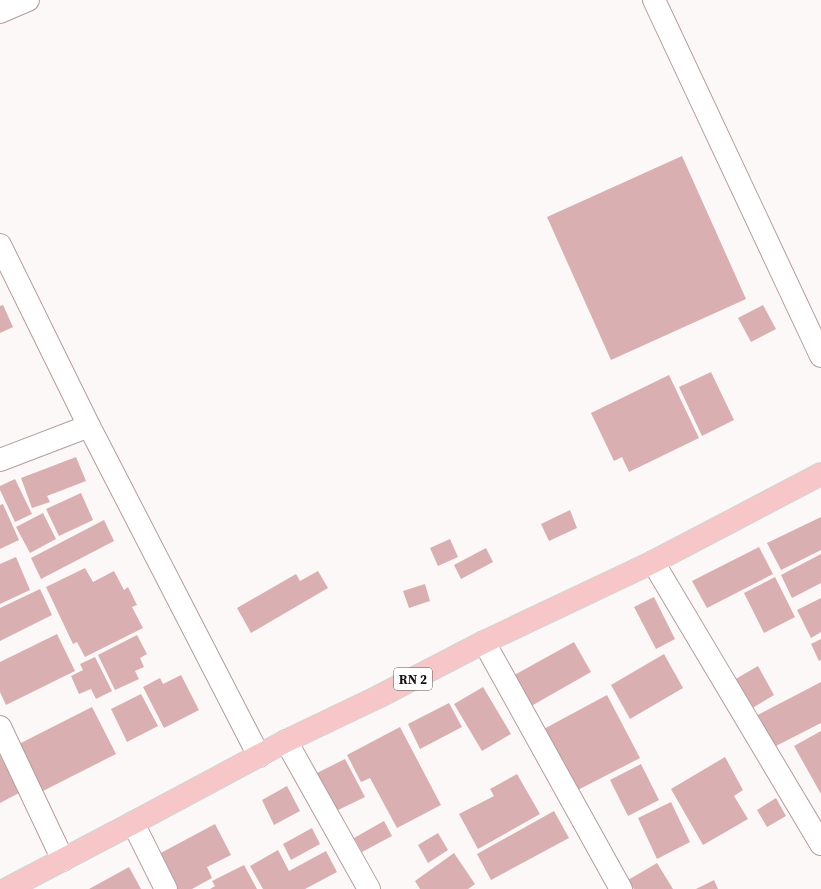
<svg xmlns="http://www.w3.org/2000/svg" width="821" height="889" font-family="'Source Serif 4',serif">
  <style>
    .building { fill: #d9afb1 }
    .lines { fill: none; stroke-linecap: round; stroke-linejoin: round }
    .minor-casing { stroke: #b39d9e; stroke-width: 24 }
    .trunk-casing { stroke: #d5d4d4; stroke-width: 24 }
    .minor { stroke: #fff; stroke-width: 22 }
    .trunk { stroke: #f6c6c8; stroke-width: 22 }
    .labels { text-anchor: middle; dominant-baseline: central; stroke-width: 3.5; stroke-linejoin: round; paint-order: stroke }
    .shield { fill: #fff; stroke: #5d5858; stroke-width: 1 }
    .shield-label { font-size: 13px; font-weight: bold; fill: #181111 }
  </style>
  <rect width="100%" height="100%" fill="#fcf8f8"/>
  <g class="building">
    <path d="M 682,156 L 746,299 L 611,360 L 547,217 Z"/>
    <path d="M 3,305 L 13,327 L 0,333 L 0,306 Z"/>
    <path d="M 763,305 L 776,329 L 751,342 L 738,318 Z"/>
    <path d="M 711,372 L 734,420 L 702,436 L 679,387 Z"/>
    <path d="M 669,375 L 699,438 L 629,472 L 622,457 L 614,461 L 591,413 Z"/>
    <path d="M 76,457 L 86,481 L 47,496 L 50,502 L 32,508 L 21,478 Z"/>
    <path d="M 15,479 L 32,514 L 15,522 L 0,490 L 0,486 Z"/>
    <path d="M 81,493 L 93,520 L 59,536 L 46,509 Z"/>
    <path d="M 3,504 L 19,540 L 0,549 L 0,505 Z"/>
    <path d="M 570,510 L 577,528 L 549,541 L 541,524 Z"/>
    <path d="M 43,513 L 56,539 L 30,553 L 16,527 Z"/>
    <path d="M 821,517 L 821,550 L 781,570 L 767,543 Z"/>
    <path d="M 104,520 L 114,541 L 41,579 L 31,558 Z"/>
    <path d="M 450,539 L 458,557 L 438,566 L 430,548 Z"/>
    <path d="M 759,547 L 773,574 L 707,608 L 692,581 Z"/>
    <path d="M 486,548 L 493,562 L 461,579 L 454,565 Z"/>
    <path d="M 821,554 L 821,583 L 792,598 L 781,575 Z"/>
    <path d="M 16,557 L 30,590 L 0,604 L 0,564 Z"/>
    <path d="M 85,568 L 93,582 L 114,571 L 124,590 L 128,587 L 137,605 L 132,607 L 143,628 L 85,657 L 77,642 L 73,644 L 46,587 Z"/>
    <path d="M 318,571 L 328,588 L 251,633 L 237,608 L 296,574 L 300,581 Z"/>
    <path d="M 775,577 L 795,617 L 764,633 L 744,593 Z"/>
    <path d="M 425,584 L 430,601 L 409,608 L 403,591 Z"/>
    <path d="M 40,589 L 52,615 L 0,641 L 0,608 Z"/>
    <path d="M 654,597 L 675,639 L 656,649 L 634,607 Z"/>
    <path d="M 821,598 L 821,632 L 811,638 L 797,610 Z"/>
    <path d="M 57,634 L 75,671 L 6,705 L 0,692 L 0,662 Z"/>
    <path d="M 137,635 L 147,654 L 140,658 L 144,667 L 135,671 L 139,679 L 115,690 L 98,655 Z"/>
    <path d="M 821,639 L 821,660 L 819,661 L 811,644 Z"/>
    <path d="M 574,642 L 591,672 L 526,709 L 509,678 Z"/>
    <path d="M 664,654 L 683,688 L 630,719 L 611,685 Z"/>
    <path d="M 95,657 L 112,691 L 96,699 L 91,689 L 79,694 L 71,676 L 83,670 L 80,664 Z"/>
    <path d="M 758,666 L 774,695 L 751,709 L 734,680 Z"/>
    <path d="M 181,675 L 199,710 L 164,728 L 143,687 L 160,678 L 163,684 Z"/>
    <path d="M 821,682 L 821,723 L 770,749 L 754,717 Z"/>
    <path d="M 483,687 L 511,734 L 482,751 L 454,704 Z"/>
    <path d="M 141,694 L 158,726 L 127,742 L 111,709 Z"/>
    <path d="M 607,695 L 640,758 L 574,792 L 542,730 Z"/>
    <path d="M 449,703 L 462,727 L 420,749 L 408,724 Z"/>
    <path d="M 92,707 L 116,754 L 39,793 L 15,746 Z"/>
    <path d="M 400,727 L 441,805 L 397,828 L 370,778 L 361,782 L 347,755 Z"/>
    <path d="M 821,731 L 821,794 L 794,746 Z"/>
    <path d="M 0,755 L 19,793 L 0,803 Z"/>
    <path d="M 725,757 L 743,790 L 734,796 L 748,819 L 703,845 L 671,789 Z"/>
    <path d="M 345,759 L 365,797 L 334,812 L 315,774 Z"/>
    <path d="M 641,764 L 659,800 L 628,816 L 610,780 Z"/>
    <path d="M 517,774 L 540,814 L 478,849 L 459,814 L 494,796 L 490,789 Z"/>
    <path d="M 287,786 L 300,811 L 274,825 L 262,800 Z"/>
    <path d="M 776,798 L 786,816 L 767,827 L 757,810 Z"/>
    <path d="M 671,802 L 690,842 L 657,859 L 638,818 Z"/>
    <path d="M 554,811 L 569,838 L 491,880 L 477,854 Z"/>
    <path d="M 384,821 L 392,836 L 362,852 L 354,838 Z"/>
    <path d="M 215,824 L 231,855 L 207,867 L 212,878 L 192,889 L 175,889 L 157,855 Z"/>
    <path d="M 312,828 L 320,844 L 291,860 L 283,844 Z"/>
    <path d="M 438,833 L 448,850 L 428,863 L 418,845 Z"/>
    <path d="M 278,850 L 289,871 L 326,851 L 337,872 L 305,889 L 263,889 L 250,866 Z"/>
    <path d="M 454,853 L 475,884 L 468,889 L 420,889 L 415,881 Z"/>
    <path d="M 657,863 L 673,889 L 634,889 L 628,880 Z"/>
    <path d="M 244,865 L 257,889 L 210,889 L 215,886 L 212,881 Z"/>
    <path d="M 129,867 L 141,889 L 89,889 Z"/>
    <path d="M 714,880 L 718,889 L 696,889 Z"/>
  </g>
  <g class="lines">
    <g class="minor-casing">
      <g id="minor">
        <path d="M 654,0 L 821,356"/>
        <path d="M 0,12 L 28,0"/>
        <path d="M 0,245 L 89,426 L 259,756"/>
        <path d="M 0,460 L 89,426"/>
        <path d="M 653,562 L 821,844"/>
        <path d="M 484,642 L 621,889"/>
        <path d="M 0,727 L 63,860"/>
        <path d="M 286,741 L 369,889"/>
        <path d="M 133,823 L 166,889"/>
      </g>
    </g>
    <g class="trunk-casing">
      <path id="trunk" d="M 7,889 L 133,823 L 286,741 L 378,697 L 484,642 L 653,562 L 821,474"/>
    </g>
    <use href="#minor" class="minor"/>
    <use href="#trunk" class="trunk"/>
  </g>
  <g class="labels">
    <rect class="shield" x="394" y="668" width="38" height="22" rx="3"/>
    <g class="shield-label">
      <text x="413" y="679">RN 2</text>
    </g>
  </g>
</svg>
